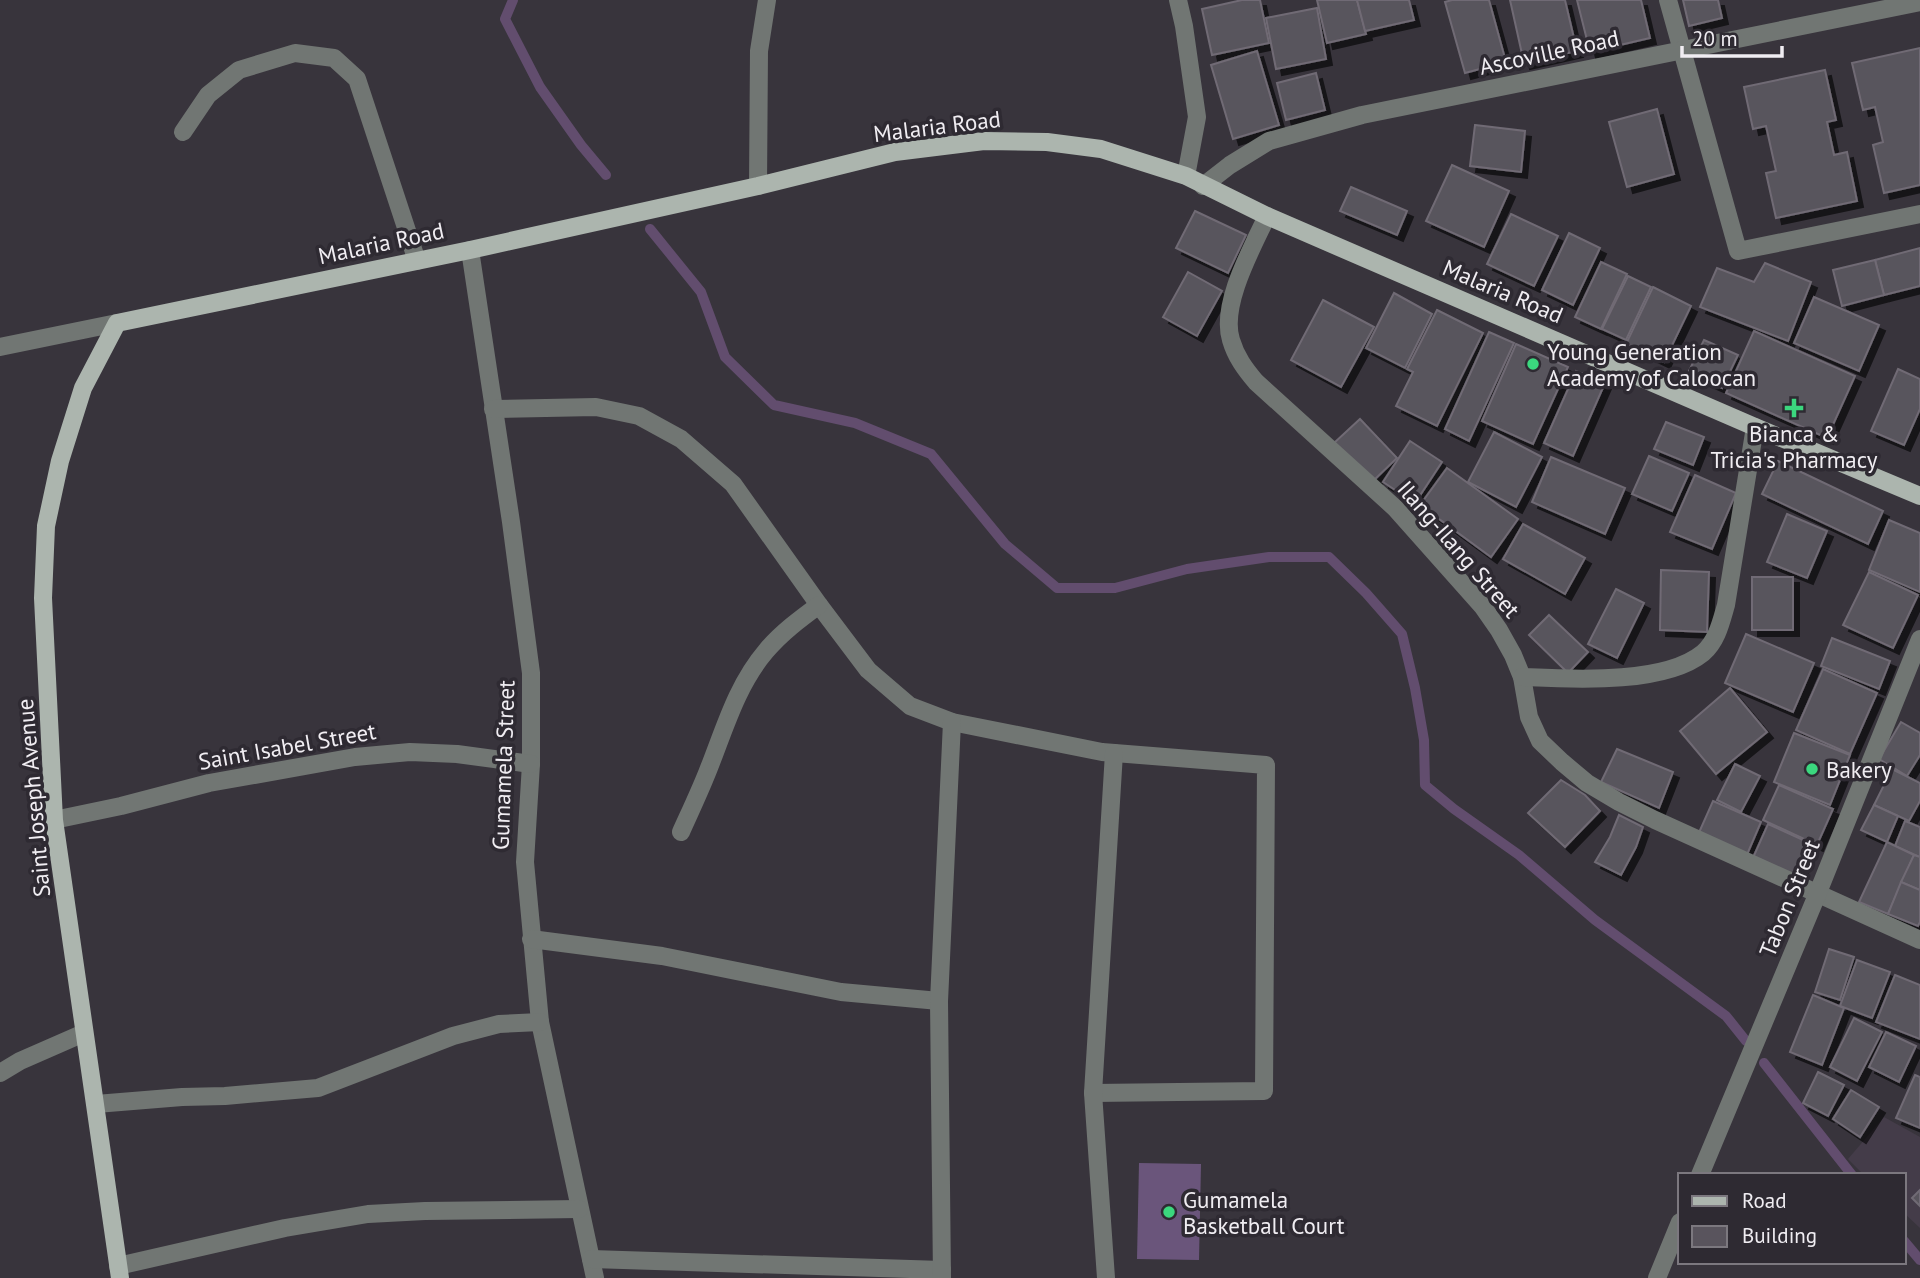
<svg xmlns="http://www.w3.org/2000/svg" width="1920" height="1278" font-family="'PT Sans',sans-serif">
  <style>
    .built { fill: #443c49 }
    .green { fill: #6a557b }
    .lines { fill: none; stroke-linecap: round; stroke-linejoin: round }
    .stream { stroke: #624d6e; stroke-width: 10 }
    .building { fill: #59545d; stroke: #706b74; stroke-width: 2; filter: url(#shadow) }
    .minor { stroke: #717673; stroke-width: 18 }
    .major { stroke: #acb5ae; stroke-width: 18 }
    .poi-dot { fill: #3bd77e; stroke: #2e2a32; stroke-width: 2.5 }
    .labels { text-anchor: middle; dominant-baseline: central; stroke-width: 7; stroke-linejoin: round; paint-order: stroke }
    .street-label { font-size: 23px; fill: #f0edf2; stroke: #2e2a32 }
    .poi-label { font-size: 23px; fill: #f0edf2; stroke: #2e2a32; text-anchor: start }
  </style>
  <defs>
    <filter id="shadow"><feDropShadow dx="6" dy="6" stdDeviation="0" flood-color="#0009"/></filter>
  </defs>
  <rect width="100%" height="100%" fill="#38343c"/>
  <path class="built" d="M 1884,1117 L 1920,1137 L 1920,1228 L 1904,1213 L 1904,1175 L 1864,1175 L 1848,1159 Z"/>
  <path class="green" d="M 1139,1163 L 1201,1164 L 1199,1260 L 1137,1259 Z"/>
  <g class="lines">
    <g class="stream">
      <path d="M 513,0 L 505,19 L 540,87 L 581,145 L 606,175"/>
      <path d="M 650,229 L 701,292 L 725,357 L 774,405 L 855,423 L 931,454 L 1005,544 L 1057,588 L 1115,588 L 1187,569 L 1269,557 L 1329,557 L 1366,593 L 1402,634 L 1415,688 L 1424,740 L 1425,785 L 1454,809 L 1519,855 L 1595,920 L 1726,1016 L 1746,1041"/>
      <path d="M 1764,1063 L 1852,1175"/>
      <path d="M 1904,1241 L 1920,1260"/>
    </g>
  </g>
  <g class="building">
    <path d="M 1242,0 L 1260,0 L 1269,43 L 1212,55 L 1202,9 Z"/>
    <path d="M 1317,0 L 1357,0 L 1366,34 L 1327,43 Z"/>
    <path d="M 1357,0 L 1409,0 L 1414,20 L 1365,31 Z"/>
    <path d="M 1452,0 L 1489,0 L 1506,62 L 1465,73 L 1445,2 Z"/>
    <path d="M 1510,0 L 1565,0 L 1577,51 L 1524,63 Z"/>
    <path d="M 1577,0 L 1641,0 L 1650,38 L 1590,52 Z"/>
    <path d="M 1683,0 L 1718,0 L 1722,18 L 1689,26 Z"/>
    <path d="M 1317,8 L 1326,59 L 1276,69 L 1266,18 Z"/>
    <path d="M 1920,48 L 1920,185 L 1884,193 L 1873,145 L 1883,142 L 1875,107 L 1863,110 L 1852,63 Z"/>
    <path d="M 1257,51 L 1279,125 L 1233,139 L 1211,65 Z"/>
    <path d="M 1825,70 L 1836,120 L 1827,122 L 1834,155 L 1847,152 L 1857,201 L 1776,218 L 1766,173 L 1776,171 L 1766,126 L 1753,129 L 1744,87 Z"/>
    <path d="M 1316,73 L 1325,110 L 1286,120 L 1277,83 Z"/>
    <path d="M 1657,109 L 1674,174 L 1627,187 L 1609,122 Z"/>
    <path d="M 1475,125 L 1525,131 L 1521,172 L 1470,166 Z"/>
    <path d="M 1452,165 L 1509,191 L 1484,247 L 1426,221 Z"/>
    <path d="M 1351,187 L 1407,211 L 1397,235 L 1340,211 Z"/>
    <path d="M 1195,211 L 1246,235 L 1228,273 L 1176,248 Z"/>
    <path d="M 1511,214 L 1558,236 L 1534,286 L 1487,264 Z"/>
    <path d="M 1569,233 L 1600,248 L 1573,305 L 1542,290 Z"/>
    <path d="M 1920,248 L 1920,286 L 1884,295 L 1875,260 Z"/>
    <path d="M 1875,260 L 1884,295 L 1842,306 L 1833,270 Z"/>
    <path d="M 1601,262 L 1627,274 L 1601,329 L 1575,317 Z"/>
    <path d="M 1765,263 L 1811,282 L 1788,341 L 1700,307 L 1717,268 L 1754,282 Z"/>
    <path d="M 1188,272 L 1222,291 L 1197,336 L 1163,317 Z"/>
    <path d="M 1628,276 L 1651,287 L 1626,340 L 1602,329 Z"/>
    <path d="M 1653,287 L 1691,306 L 1664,362 L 1626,344 Z"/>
    <path d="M 1394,293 L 1432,314 L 1405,368 L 1366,348 Z"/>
    <path d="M 1814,297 L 1879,325 L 1859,371 L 1794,343 Z"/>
    <path d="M 1323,300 L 1374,327 L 1341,387 L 1291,360 Z"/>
    <path d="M 1437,310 L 1483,333 L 1437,426 L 1396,406 L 1413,372 L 1407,369 Z"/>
    <path d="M 1754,331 L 1855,376 L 1827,438 L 1726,393 Z"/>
    <path d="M 1489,332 L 1514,343 L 1469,441 L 1445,429 Z"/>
    <path d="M 1704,340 L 1738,355 L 1722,388 L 1688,373 Z"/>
    <path d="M 1516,344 L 1568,367 L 1533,444 L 1482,421 Z"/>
    <path d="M 1898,369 L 1920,379 L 1920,409 L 1904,445 L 1871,431 Z"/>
    <path d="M 1576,371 L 1605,383 L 1573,456 L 1544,443 Z"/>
    <path d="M 1360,419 L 1397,458 L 1372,482 L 1334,443 Z"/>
    <path d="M 1666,422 L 1704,437 L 1693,465 L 1654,449 Z"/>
    <path d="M 1494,432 L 1542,457 L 1516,507 L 1468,482 Z"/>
    <path d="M 1410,441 L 1442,462 L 1415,503 L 1383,482 Z"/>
    <path d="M 1649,456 L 1689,473 L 1672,511 L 1632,494 Z"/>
    <path d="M 1551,457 L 1625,488 L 1605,534 L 1532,502 Z"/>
    <path d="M 1778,461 L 1883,511 L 1868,544 L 1762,494 Z"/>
    <path d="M 1447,468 L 1518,519 L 1491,557 L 1420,505 Z"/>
    <path d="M 1695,475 L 1736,493 L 1712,549 L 1670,532 Z"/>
    <path d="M 1787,514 L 1827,531 L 1807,578 L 1767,562 Z"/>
    <path d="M 1889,520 L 1920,533 L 1920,592 L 1869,570 Z"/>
    <path d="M 1523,524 L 1585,558 L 1565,594 L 1503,559 Z"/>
    <path d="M 1661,570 L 1709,572 L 1707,632 L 1660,630 Z"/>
    <path d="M 1869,572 L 1918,595 L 1893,648 L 1843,625 Z"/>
    <rect x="1752" y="577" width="41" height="53"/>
    <path d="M 1616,589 L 1644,603 L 1617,658 L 1588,644 Z"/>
    <path d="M 1549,615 L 1588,652 L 1568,673 L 1529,635 Z"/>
    <path d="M 1746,634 L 1814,663 L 1793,712 L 1725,683 Z"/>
    <path d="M 1832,638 L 1890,661 L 1879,689 L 1821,666 Z"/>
    <path d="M 1823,669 L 1877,693 L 1850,754 L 1796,730 Z"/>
    <path d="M 1730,688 L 1767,732 L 1716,774 L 1680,731 Z"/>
    <path d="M 1901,722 L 1920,733 L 1920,755 L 1907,776 L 1879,759 Z"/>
    <path d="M 1794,733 L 1850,755 L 1830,805 L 1774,782 Z"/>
    <path d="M 1617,749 L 1673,772 L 1659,808 L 1601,782 Z"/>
    <path d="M 1735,764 L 1760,776 L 1741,812 L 1717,800 Z"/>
    <path d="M 1892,769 L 1920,783 L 1920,801 L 1909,821 L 1874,805 Z"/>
    <path d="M 1561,780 L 1585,795 L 1600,811 L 1565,847 L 1528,813 Z"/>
    <path d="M 1779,785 L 1833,809 L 1817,845 L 1763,820 Z"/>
    <path d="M 1713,801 L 1761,822 L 1746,857 L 1697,837 Z"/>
    <path d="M 1874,805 L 1898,816 L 1887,842 L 1861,830 Z"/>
    <path d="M 1619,815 L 1643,827 L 1636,847 L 1621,875 L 1595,862 L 1610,837 Z"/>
    <path d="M 1905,821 L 1920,827 L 1920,857 L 1895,846 Z"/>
    <path d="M 1768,824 L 1812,844 L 1797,879 L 1752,860 Z"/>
    <path d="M 1887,842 L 1914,855 L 1888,914 L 1859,902 Z"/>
    <path d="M 1914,855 L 1920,857 L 1920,890 L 1901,882 Z"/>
    <path d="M 1901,882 L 1920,890 L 1920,922 L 1918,926 L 1888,914 Z"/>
    <path d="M 1829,949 L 1854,957 L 1840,1000 L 1815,992 Z"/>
    <path d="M 1857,960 L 1890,972 L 1872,1018 L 1840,1006 Z"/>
    <path d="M 1895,975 L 1920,985 L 1920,1039 L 1876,1022 Z"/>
    <path d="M 1813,995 L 1844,1008 L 1822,1065 L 1790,1052 Z"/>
    <path d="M 1854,1018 L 1882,1032 L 1857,1081 L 1830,1067 Z"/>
    <path d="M 1886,1032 L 1916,1046 L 1899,1082 L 1869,1067 Z"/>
    <path d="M 1818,1072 L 1844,1085 L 1828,1116 L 1803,1103 Z"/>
    <path d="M 1915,1075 L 1920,1077 L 1920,1128 L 1896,1118 Z"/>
    <path d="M 1851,1090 L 1879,1107 L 1860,1137 L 1833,1119 Z"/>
    <path d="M 1920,1190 L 1920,1206 L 1912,1198 Z"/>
  </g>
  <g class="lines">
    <g class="minor">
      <path d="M 1178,0 L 1184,26 L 1197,117 L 1186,176"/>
      <path d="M 1668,0 L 1738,251 L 1920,214"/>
      <path d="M 183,132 L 208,95 L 239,70 L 295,53 L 334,58 L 357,79 L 417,261"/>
      <path d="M 758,186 L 759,51 L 767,0"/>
      <path d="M 1203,186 L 1230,165 L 1269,141 L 1362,115 L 1920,2"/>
      <path d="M 1267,216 C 1252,248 1220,305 1231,340 C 1236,357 1245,369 1256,382 L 1395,508 L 1483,607 L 1499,630 L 1513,655 L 1522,677 L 1529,717 L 1540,741 L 1562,762 L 1587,783 L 1619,802 L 1655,820 L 1920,940"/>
      <path d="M 470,250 L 511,522 L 531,673 L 531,764 L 525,862 L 540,1022 L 595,1278"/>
      <path d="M 0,347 L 117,323"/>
      <path d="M 493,409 L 596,407 L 639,416 L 681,439 L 733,484 L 819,605 L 868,670 L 910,706 L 952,722 L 1102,752 L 1266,765 L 1264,1091 L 1093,1093"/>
      <path d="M 1522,677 C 1571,679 1664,685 1703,653 C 1717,641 1721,622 1726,605 L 1755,427"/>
      <path d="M 54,820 L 121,806 L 209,783 L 355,757 L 410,752 L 457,754 L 531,764"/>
      <path d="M 681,832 C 690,812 699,793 707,773 C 724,731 736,686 766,651 C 781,633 800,619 819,605"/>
      <path d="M 531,939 L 662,956 L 841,992 L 939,1001"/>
      <path d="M 0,1073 L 20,1061 L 84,1033"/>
      <path d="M 96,1104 L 182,1097 L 225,1096 L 318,1088 L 453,1036 L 499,1024 L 540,1022"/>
      <path d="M 1700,1175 L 1817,895 L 1920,639"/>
      <path d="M 591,1259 L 942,1270"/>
      <path d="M 118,1266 L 285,1228 L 368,1214 L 425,1211 L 579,1209"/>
      <path d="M 942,1278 L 939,1001 L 952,722"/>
      <path d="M 1106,1278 L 1093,1093 L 1114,753"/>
      <path d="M 1657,1278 L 1680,1222"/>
    </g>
    <path class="major" d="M 120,1278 L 54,820 L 43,598 L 46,526 L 60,461 L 83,388 L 117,323 L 470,250 L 758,186 L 895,152 L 984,141 L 1047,142 L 1101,149 L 1186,176 L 1267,216 L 1755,427 L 1920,496"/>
  </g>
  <g class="poi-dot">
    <circle cx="1533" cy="364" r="7"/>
    <path d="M1790.5 397.5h7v7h7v7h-7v7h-7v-7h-7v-7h7z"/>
    <circle cx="1812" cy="769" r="7"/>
    <circle cx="1169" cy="1212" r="7"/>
  </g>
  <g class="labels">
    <g class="street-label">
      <text transform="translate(1549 52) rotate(-12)">Ascoville Road</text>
      <text transform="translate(937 126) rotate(-7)">Malaria Road</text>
      <text transform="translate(381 243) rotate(-12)">Malaria Road</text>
      <text transform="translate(1503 291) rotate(23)">Malaria Road</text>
      <text transform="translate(1459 549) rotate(49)">Ilang-Ilang Street</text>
      <text transform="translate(287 746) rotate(-10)">Saint Isabel Street</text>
      <text transform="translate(503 765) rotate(-88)">Gumamela Street</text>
      <text transform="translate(33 798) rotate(-95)">Saint Joseph Avenue</text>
      <text transform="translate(1789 898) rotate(-68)">Tabon Street</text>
    </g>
    <g class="poi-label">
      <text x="1547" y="351">Young Generation<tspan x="1547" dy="26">Academy of Caloocan</tspan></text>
      <text x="1794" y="433" text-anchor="middle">Bianca &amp;<tspan x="1794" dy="26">Tricia's Pharmacy</tspan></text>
      <text x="1826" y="769">Bakery</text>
      <text x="1183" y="1199">Gumamela<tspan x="1183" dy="26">Basketball Court</tspan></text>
    </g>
  </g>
  <rect x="1678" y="1173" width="228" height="91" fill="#2e2a32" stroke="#7c787f" stroke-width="2"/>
  <rect x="1692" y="1196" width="35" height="10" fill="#acb5ae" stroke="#7c787f" stroke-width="2"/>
  <text x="1742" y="1208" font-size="21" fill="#f0edf2">Road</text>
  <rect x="1692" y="1226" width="35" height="21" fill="#59545d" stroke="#7c787f" stroke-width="2"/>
  <text x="1742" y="1243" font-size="21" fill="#f0edf2">Building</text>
  <path d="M1682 46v10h100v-10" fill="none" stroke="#f0edf2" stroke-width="3.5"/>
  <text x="1692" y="46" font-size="21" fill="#f0edf2" stroke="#2e2a32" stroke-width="5" paint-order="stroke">20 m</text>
</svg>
